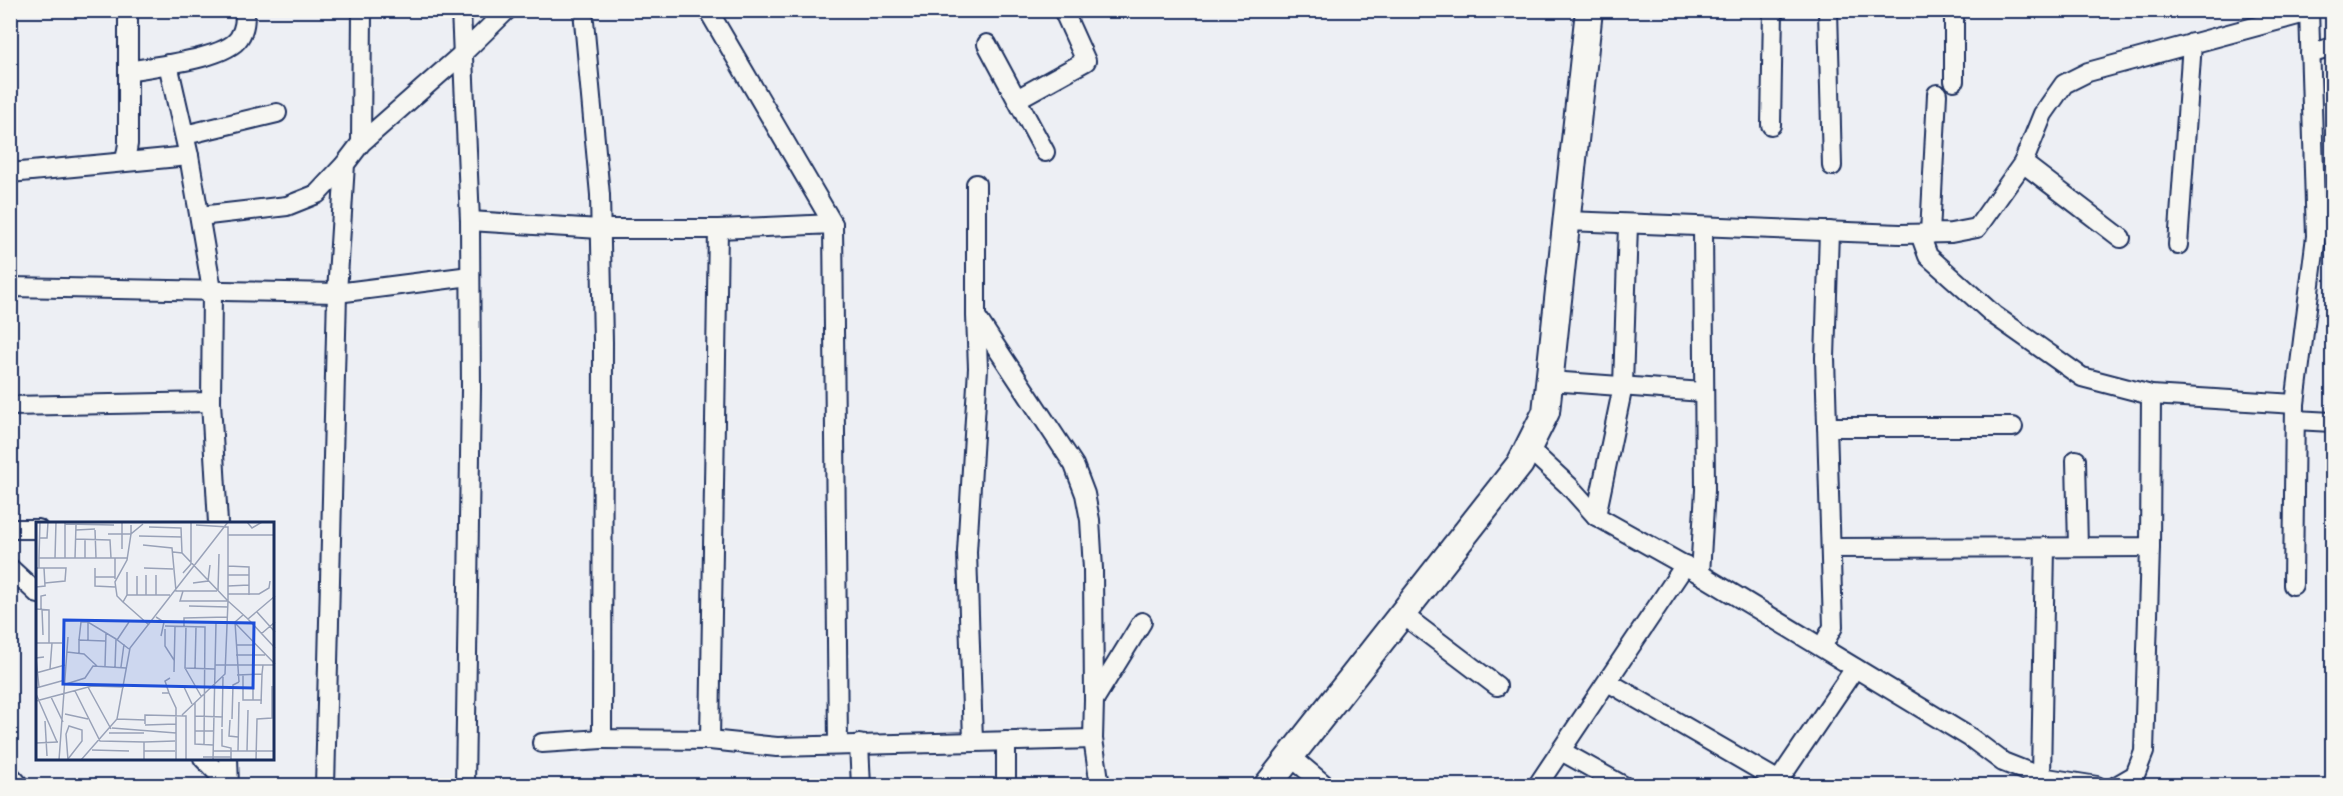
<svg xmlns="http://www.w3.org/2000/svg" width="2343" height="796" font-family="Delius,sans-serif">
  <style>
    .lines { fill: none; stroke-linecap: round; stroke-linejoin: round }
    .street-casing { stroke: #1b2f5e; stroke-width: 22 }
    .secondary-casing { stroke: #1b2f5e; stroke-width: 30 }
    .street { stroke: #f6f6f2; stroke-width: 18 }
    .secondary { stroke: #f6f6f2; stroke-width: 26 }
    .inset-road { fill: none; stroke: #99a2b8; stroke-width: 1.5 }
    .view { fill: #1d4ed8; fill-opacity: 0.15; stroke: #1d4ed8; stroke-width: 3 }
    .inset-edge { fill: none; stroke: #1b2f5e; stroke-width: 3 }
  </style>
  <rect width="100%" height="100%" fill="#edeff4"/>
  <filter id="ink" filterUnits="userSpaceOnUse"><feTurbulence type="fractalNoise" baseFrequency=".0167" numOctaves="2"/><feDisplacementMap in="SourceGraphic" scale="12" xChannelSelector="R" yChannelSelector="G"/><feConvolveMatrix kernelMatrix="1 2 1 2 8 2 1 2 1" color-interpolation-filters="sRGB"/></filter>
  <g filter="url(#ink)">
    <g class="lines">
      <g class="street-casing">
        <g id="street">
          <path d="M 461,10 L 470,221 L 471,389 L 465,786"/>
          <path d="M 583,10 L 600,195 L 603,342 L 602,739 L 710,740 L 777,747 L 1093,739"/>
          <path d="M 708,10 L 833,224"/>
          <path d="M 1828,10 L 1832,166"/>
          <path d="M 987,44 L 1045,152"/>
          <path d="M 2310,54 L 2332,47"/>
          <path d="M 168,64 L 189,156 L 212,290 L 211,402 L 218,523"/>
          <path d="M 128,71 C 153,66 226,59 239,38 C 245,29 245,20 245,10"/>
          <path d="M 1954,81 L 1954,10"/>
          <path d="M 1017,99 L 1086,61 L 1063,10"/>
          <path d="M 1771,125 L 1773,10"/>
          <path d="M 185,135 L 277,113"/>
          <path d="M 361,143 L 362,10"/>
          <path d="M 125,161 L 128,144 L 128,10"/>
          <path d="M 2023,163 L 2121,238"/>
          <path d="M 10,173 L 189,156"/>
          <path d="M 200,216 L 287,206 L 317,194 L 345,164"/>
          <path d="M 470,221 L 600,229 L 718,229 L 833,224 L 838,745"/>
          <path d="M 1567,221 L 1900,234 L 1951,233 L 1977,228 L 2023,163 L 2043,114 L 2064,84 L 2088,72 L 2309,12"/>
          <path d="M 1920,234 L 1928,256 L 1994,315 L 2082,377 L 2151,395 L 2295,404"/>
          <path d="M 1930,234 L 1937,94"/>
          <path d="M 2178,245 L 2192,43"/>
          <path d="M 10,287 L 337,293 L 470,276"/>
          <path d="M 977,318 L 1074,465 L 1085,494 L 1090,520 L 1093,569 L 1094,700"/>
          <path d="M 1550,381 L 1703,392"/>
          <path d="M 10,406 L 211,402"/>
          <path d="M 2295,420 L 2332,422"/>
          <path d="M 1827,427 L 2013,427"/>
          <path d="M 1528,448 L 1569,486 L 1596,516 L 1700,574 L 1705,490 L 1703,227"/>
          <path d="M 2076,460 L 2078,547"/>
          <path d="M 1596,516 L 1623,386 L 1628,224"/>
          <path d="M 10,529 L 38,529"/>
          <path d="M 1831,548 L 2150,547 L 2151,395"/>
          <path d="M 10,568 L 38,594"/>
          <path d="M 1700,574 L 1971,738 L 2003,762 L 2041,777 L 2045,547"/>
          <path d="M 2293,585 L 2295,404 L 2316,236 L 2309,10"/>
          <path d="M 1402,614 L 1497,686"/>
          <path d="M 1822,647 L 1833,627 L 1825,358 L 1829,231"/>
          <path d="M 1608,682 L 1779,781"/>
          <path d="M 710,740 L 718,229"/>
          <path d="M 973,741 L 967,552 L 978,368 L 976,316 L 976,184"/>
          <path d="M 1006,741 L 1006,786"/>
          <path d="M 542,743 L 602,739"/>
          <path d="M 859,744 L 861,786"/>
          <path d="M 1561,751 L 1624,786"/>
          <path d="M 1290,756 L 1326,786"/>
          <path d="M 203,758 L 229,785"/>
          <path d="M 228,758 L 229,786"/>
          <path d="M 10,775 L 20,786"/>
          <path d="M 2041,777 L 2097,786"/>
          <path d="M 325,786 L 337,293 L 345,164 L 361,143 L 461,55 L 507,10"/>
          <path d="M 1100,786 L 1093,739 L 1094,700 L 1142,622"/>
          <path d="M 1537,786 L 1685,565"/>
          <path d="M 1775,786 L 1855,668"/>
          <path d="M 2116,786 L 2135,775 L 2144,752 L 2150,547"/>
        </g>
      </g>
      <g class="secondary-casing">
        <path id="secondary" d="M 1267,786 L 1520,464 L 1546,412 L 1589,10"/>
      </g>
      <use href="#street" class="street"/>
      <use href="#secondary" class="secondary"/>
    </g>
  </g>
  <g transform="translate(36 522)">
    <rect width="238" height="238" fill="#edeff4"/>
    <path class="inset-road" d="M 211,0 L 216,6 L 226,0M 29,2 L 78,3M 107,2 L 95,12 L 91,38 L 79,60 L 81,74 L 87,80 L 91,73 L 134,73M 160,3 L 192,5 L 192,79 L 212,97M 113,5 L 145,6 L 146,31M 40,8 L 59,7M 59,8 L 60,36M 72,12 L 95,12 L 95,3M 192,13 L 239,13M 103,14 L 146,15M 4,16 L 11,16 L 12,0M 39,17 L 74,18 L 75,36M 107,23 L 136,26 L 140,69 L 181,69M 86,27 L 86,0M 137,30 L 146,31 L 192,79 L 189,152 L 146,193M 3,36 L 4,0M 19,36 L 20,0M 29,36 L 29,1M 39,36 L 40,3M 49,36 L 49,17M 192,44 L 213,45 L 213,73M 0,46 L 30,46 L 29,59 L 9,61M 3,46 L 3,36 L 91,36M 59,46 L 59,64 L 79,65M 108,46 L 137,47M 147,51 L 155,42 L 155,0M 110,53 L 110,73M 192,53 L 213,53M 59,55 L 79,55M 79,57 L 79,36M 157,61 L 172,59 L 174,43M 192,64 L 213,63M 0,65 L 9,64 L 8,46M 147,69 L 144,79 L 192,79M 182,69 L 183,32M 192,72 L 223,72 L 233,66 L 234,59M 91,73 L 91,50M 101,73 L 101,54M 120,73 L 120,53M 239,74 L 212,97 L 239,126M 87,80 L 113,103M 153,84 L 192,85M 0,87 L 13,88 L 13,121M 5,87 L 5,74 L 10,73M 6,87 L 7,113M 221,90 L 239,110M 120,95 L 128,100 L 125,114M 200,102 L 239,142M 129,104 L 169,105 L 168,223M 148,104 L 148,96 L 192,95M 150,104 L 149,146 L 179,147M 129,107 L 129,124 L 138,138M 225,112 L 239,100M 43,118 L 45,100 L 52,100M 81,118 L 93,100M 52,119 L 52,100 L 80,117M 0,121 L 26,121M 200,123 L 219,123M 31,130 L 48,132 L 61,144M 43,131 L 43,118 L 69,119M 200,133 L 229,133M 179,143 L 227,143M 69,144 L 70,111M 79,145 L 80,117 L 93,127M 85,145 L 88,122M 149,146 L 165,174M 159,146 L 160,105M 14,147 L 16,121M 138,150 L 139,104M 0,151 L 29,143M 226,152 L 227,143 L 238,143M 201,153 L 226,152 L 225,182M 207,153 L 207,178 L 226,178M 203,160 L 199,100 L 207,93M 30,162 L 49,156 L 57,144 L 90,146M 3,165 L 0,136 L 8,135M 52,165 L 75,207M 148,165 L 156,182M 0,166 L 29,158M 39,169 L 64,219 L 108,220 L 108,238M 126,171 L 133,171 L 140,186 L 140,238M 133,171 L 129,159 L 134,156M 0,172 L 21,220M 15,175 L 27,200M 217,178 L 217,152M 0,179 L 56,164 L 88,165M 159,181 L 159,222 L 177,223M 29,192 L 52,197M 159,194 L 187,195M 81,197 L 109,198M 196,197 L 197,163 L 203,160M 194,198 L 193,214 L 202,215M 9,199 L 11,234M 109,202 L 109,193 L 150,194 L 150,238M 109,203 L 140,202M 186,205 L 187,155M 76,206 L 140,211M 186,207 L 186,224 L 195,226 L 195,238M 159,209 L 178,209M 73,211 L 108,211M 108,220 L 139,219M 0,221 L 22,220M 56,228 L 93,229M 108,229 L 139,229M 177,229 L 239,229M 202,229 L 203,180M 211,229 L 212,188M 167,235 L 195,235M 23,238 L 32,115M 32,238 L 30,212 L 33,204 L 46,208 L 46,219 L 32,237M 45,238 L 81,197 L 94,126 L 192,0M 177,238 L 180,100M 220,238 L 221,197 L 236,196 L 236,164"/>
    <path class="view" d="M 28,98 L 218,101 L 217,166 L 27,162 Z"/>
    <rect width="238" height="238" class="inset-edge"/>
  </g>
  <rect width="2343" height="796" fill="none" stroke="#f6f6f2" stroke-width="36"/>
  <rect x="18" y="18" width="2307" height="760" fill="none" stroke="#1b2f5e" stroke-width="2" filter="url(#ink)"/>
</svg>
